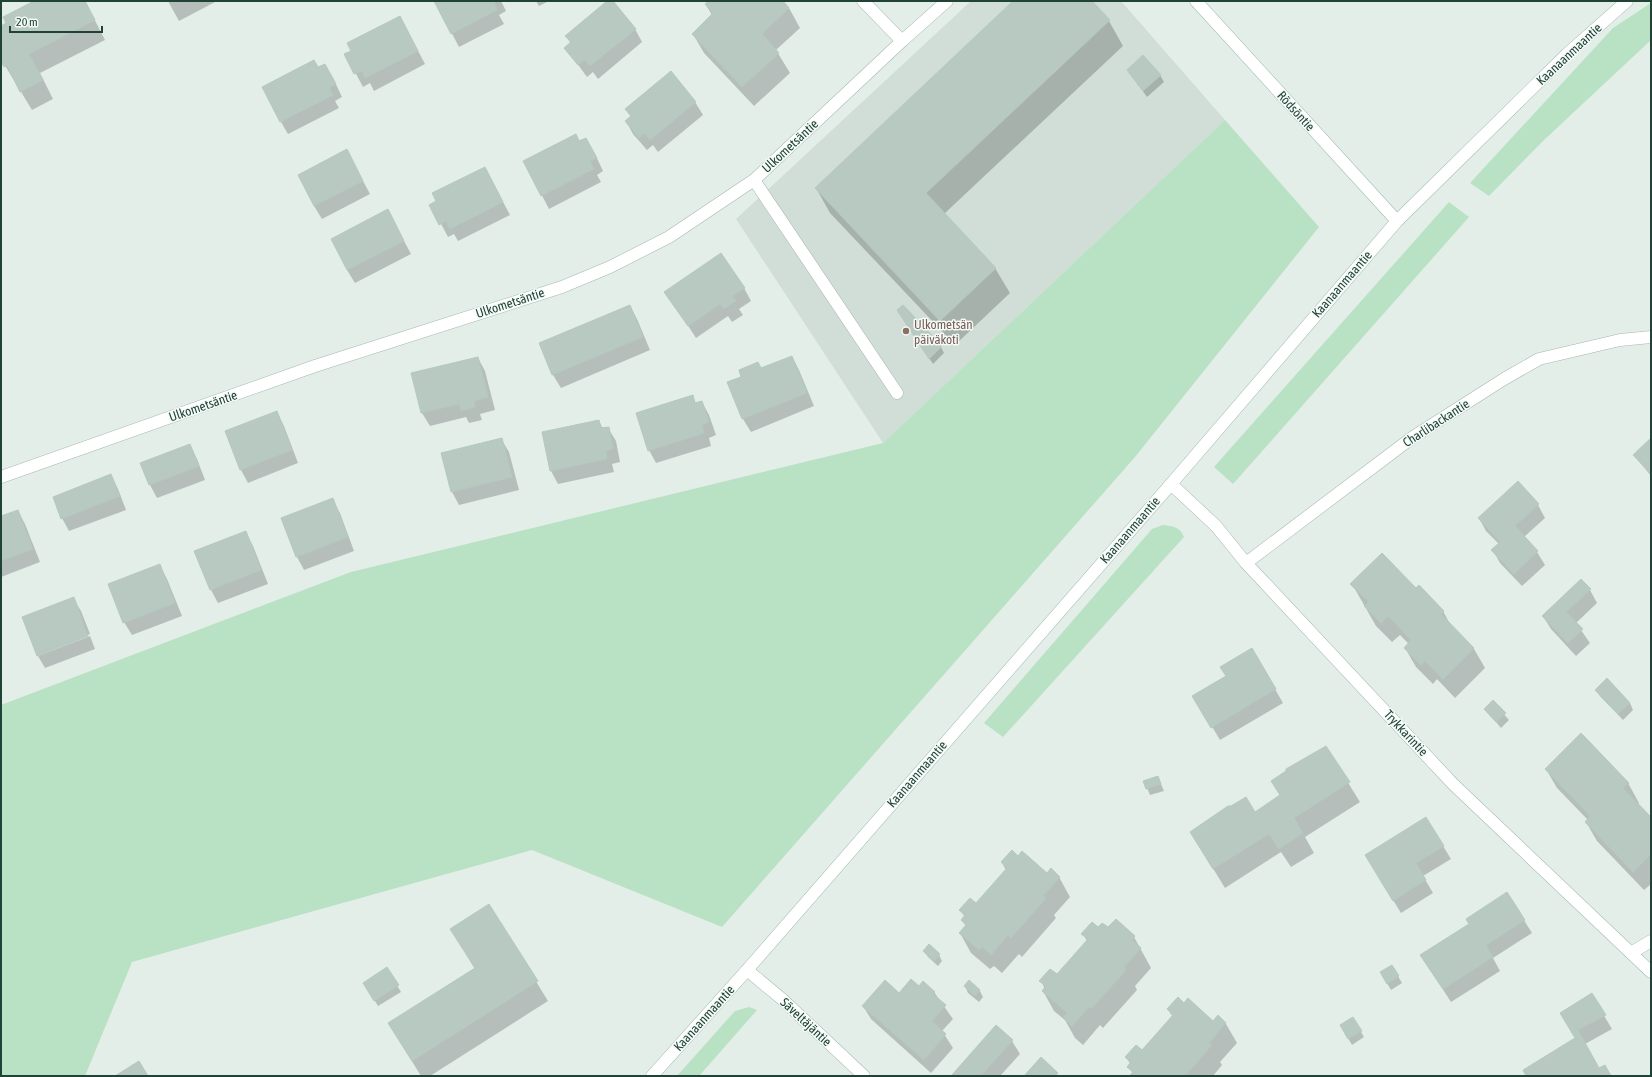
<svg xmlns="http://www.w3.org/2000/svg" width="1652" height="1077" font-family="'Asap Condensed',sans-serif">
  <style>
    .built { fill: #d1ded7 }
    .green { fill: #b9e1c3 }
    .shadow { fill: #0003 }
    .building { fill: #b8c9c1; stroke: #b4c9bf }
    .lines { fill: none; stroke-linecap: round; stroke-linejoin: round }
    .lane-casing { stroke: #a5b7b0; stroke-width: 13 }
    .street-casing { stroke: #a5b7b0; stroke-width: 13 }
    .secondary-casing { stroke: #a0bbb0; stroke-width: 13 }
    .lane { stroke: #fff; stroke-width: 12 }
    .street { stroke: #fff; stroke-width: 12 }
    .secondary { stroke: #fff; stroke-width: 12 }
    .education-dot { fill: #8d6e63; stroke: #f4faf7; stroke-width: 1.5 }
    .labels { text-anchor: middle; dominant-baseline: central; stroke-width: 3; stroke-linejoin: round; paint-order: stroke }
    .street-label { font-size: 13px; fill: #204237; stroke: #f4faf7 }
    .education-label { font-size: 13px; fill: #785e54; stroke: #f4faf7; text-anchor: start }
  </style>
  <rect width="100%" height="100%" fill="#e3eee9"/>
  <path class="built" d="M 971,1 L 1121,1 L 1225,120 L 883,443 L 736,219 Z"/>
  <g class="green">
    <path d="M 1651,3 L 1651,40 L 1543,141 L 1489,196 L 1470,183 L 1613,28 Z"/>
    <path d="M 1225,120 L 1319,227 L 1135,457 L 722,927 L 532,850 L 132,962 L 85,1076 L 1,1076 L 1,705 L 351,572 L 883,443 Z"/>
    <path d="M 1449,202 L 1469,217 L 1233,484 L 1214,467 Z"/>
    <path d="M 1163,525 C 1173,526 1180,527 1184,537 L 1003,737 L 984,723 L 1152,529 Z"/>
    <path d="M 749,1007 L 757,1010 L 699,1076 L 677,1076 L 735,1011 Z"/>
  </g>
  <g class="shadow">
    <path d="M 36,1 L 85,1 L 105,40 L 40,73 L 53,99 L 32,110 L 1,59 L 1,27 Z"/>
    <path d="M 168,1 L 217,1 L 179,21 Z"/>
    <path d="M 435,1 L 501,1 L 506,11 L 499,15 L 504,24 L 459,47 Z"/>
    <path d="M 536,1 L 549,1 L 539,6 Z"/>
    <path d="M 609,1 L 612,1 L 635,29 L 642,42 L 598,79 L 593,72 L 587,77 L 566,48 L 571,44 L 566,36 Z"/>
    <path d="M 710,1 L 782,1 L 789,8 L 800,28 L 776,50 L 790,73 L 754,106 L 704,53 L 693,34 L 712,15 L 706,5 Z"/>
    <path d="M 1014,1 L 1090,1 L 1109,21 L 1123,46 L 944,214 L 995,268 L 1010,293 L 955,345 L 830,213 L 816,188 Z"/>
    <path d="M 407,30 L 425,64 L 374,91 L 370,83 L 363,87 L 346,55 Z"/>
    <path d="M 318,69 L 333,78 L 342,97 L 335,101 L 339,108 L 288,134 L 281,122 Z"/>
    <path d="M 1160,75 L 1164,82 L 1147,97 L 1132,76 Z"/>
    <path d="M 695,102 L 703,115 L 658,152 L 653,145 L 647,150 L 633,134 L 626,121 L 631,117 L 626,109 Z"/>
    <path d="M 576,135 L 580,142 L 594,152 L 603,171 L 597,175 L 601,182 L 549,209 L 524,161 Z"/>
    <path d="M 354,164 L 370,194 L 322,219 L 314,206 Z"/>
    <path d="M 492,181 L 510,215 L 458,241 L 454,234 L 448,237 L 431,205 Z"/>
    <path d="M 395,224 L 411,254 L 355,283 L 347,270 Z"/>
    <path d="M 744,288 L 751,301 L 739,309 L 743,315 L 732,322 L 728,316 L 696,338 L 666,292 Z"/>
    <path d="M 630,306 L 637,319 L 650,350 L 561,388 L 553,375 L 540,343 Z"/>
    <path d="M 902,317 L 941,347 L 944,353 L 933,364 Z"/>
    <path d="M 792,357 L 799,370 L 814,406 L 751,432 L 743,419 L 742,377 Z"/>
    <path d="M 478,358 L 485,371 L 495,410 L 480,414 L 482,420 L 469,423 L 466,417 L 430,426 L 422,413 L 413,374 Z"/>
    <path d="M 692,396 L 696,404 L 702,402 L 709,415 L 716,435 L 709,438 L 711,446 L 656,463 L 649,450 Z"/>
    <path d="M 277,413 L 284,426 L 298,463 L 248,483 L 241,470 Z"/>
    <path d="M 599,421 L 603,429 L 608,428 L 616,441 L 620,462 L 612,464 L 614,472 L 558,484 L 551,471 Z"/>
    <path d="M 501,439 L 509,452 L 519,490 L 459,505 L 452,492 Z"/>
    <path d="M 1651,439 L 1651,476 L 1634,455 Z"/>
    <path d="M 190,446 L 197,459 L 205,480 L 157,498 L 150,485 L 142,464 Z"/>
    <path d="M 111,476 L 118,489 L 126,510 L 69,531 L 62,518 Z"/>
    <path d="M 332,500 L 340,513 L 354,551 L 304,570 L 297,557 L 282,519 Z"/>
    <path d="M 1538,505 L 1545,518 L 1524,537 L 1537,552 L 1545,565 L 1522,586 L 1500,563 L 1493,550 L 1499,544 L 1486,531 L 1479,518 Z"/>
    <path d="M 18,511 L 25,524 L 40,562 L 1,577 L 1,517 Z"/>
    <path d="M 246,533 L 253,546 L 268,584 L 218,603 L 211,590 Z"/>
    <path d="M 160,566 L 167,579 L 182,616 L 132,635 L 124,622 Z"/>
    <path d="M 1352,584 L 1416,590 L 1443,611 L 1451,626 L 1474,649 L 1485,668 L 1455,698 L 1437,679 L 1433,684 L 1416,667 L 1405,648 L 1409,644 L 1400,635 L 1392,642 L 1376,626 Z"/>
    <path d="M 1590,590 L 1597,603 L 1576,623 L 1590,643 L 1576,656 L 1551,629 L 1543,616 Z"/>
    <path d="M 73,598 L 81,611 L 90,634 L 38,654 L 38,656 L 23,617 Z"/>
    <path d="M 90,636 L 95,649 L 45,668 L 38,656 Z"/>
    <path d="M 1252,649 L 1283,703 L 1220,740 L 1194,696 L 1227,677 Z"/>
    <path d="M 1596,690 L 1630,703 L 1633,710 L 1623,720 L 1600,696 Z"/>
    <path d="M 1493,702 L 1509,720 L 1501,728 L 1485,709 Z"/>
    <path d="M 1326,747 L 1360,802 L 1305,837 L 1314,853 L 1291,867 L 1281,852 L 1225,888 L 1203,852 L 1254,813 L 1281,796 Z"/>
    <path d="M 1546,769 L 1628,783 L 1639,803 L 1637,805 L 1651,819 L 1651,884 L 1644,890 L 1597,841 L 1586,822 L 1588,820 L 1557,788 Z"/>
    <path d="M 1158,777 L 1164,791 L 1150,795 L 1144,781 Z"/>
    <path d="M 1443,846 L 1451,859 L 1423,876 L 1433,893 L 1401,913 L 1374,869 Z"/>
    <path d="M 1018,857 L 1047,875 L 1059,877 L 1070,897 L 1054,915 L 1056,918 L 1022,957 L 1019,954 L 1002,973 L 994,966 L 990,969 L 971,953 L 960,933 L 966,926 L 962,920 L 965,917 L 960,910 L 976,905 L 1006,870 L 1002,863 Z"/>
    <path d="M 1507,893 L 1532,933 L 1493,958 L 1500,971 L 1451,1002 L 1429,968 L 1470,924 Z"/>
    <path d="M 489,905 L 548,1001 L 430,1076 L 421,1076 L 389,1024 L 475,969 L 451,929 Z"/>
    <path d="M 1098,928 L 1108,929 L 1134,937 L 1151,968 L 1135,986 L 1137,990 L 1103,1028 L 1100,1025 L 1083,1045 L 1075,1038 L 1065,1020 L 1054,1011 L 1043,991 L 1045,989 L 1041,981 L 1057,976 L 1087,941 L 1083,934 Z"/>
    <path d="M 924,951 L 939,955 L 942,961 L 938,966 L 928,957 Z"/>
    <path d="M 1392,966 L 1402,983 L 1391,990 L 1381,973 Z"/>
    <path d="M 387,969 L 401,992 L 378,1006 L 364,983 Z"/>
    <path d="M 965,986 L 980,991 L 983,997 L 979,1002 L 968,993 Z"/>
    <path d="M 919,987 L 934,992 L 953,1019 L 942,1031 L 953,1048 L 931,1073 L 871,1019 L 863,1006 Z"/>
    <path d="M 1591,994 L 1612,1029 L 1585,1044 L 1599,1069 L 1610,1076 L 1527,1076 L 1576,1038 L 1561,1013 Z"/>
    <path d="M 1184,1004 L 1213,1022 L 1218,1017 L 1226,1024 L 1237,1043 L 1220,1062 L 1222,1065 L 1213,1076 L 1131,1076 L 1133,1074 L 1129,1067 L 1131,1065 L 1126,1057 L 1142,1052 L 1173,1017 L 1168,1010 Z"/>
    <path d="M 1353,1018 L 1364,1037 L 1352,1045 L 1341,1026 Z"/>
    <path d="M 996,1026 L 1012,1041 L 1020,1054 L 1000,1076 L 952,1076 Z"/>
  </g>
  <g class="building">
    <path d="M 34,1 L 85,1 L 95,20 L 29,54 L 43,80 L 20,92 L 7,65 L 4,67 L 1,61 L 1,26 L 6,23 L 3,17 Z"/>
    <path d="M 434,1 L 494,1 L 497,10 L 451,34 Z"/>
    <path d="M 607,1 L 613,1 L 636,29 L 590,66 L 585,60 L 578,65 L 564,48 L 571,42 L 565,36 Z"/>
    <path d="M 709,1 L 783,1 L 789,8 L 762,34 L 779,53 L 742,87 L 692,34 L 713,13 L 705,4 Z"/>
    <path d="M 1013,1 L 1092,1 L 1110,20 L 926,193 L 996,268 L 940,321 L 815,188 Z"/>
    <path d="M 400,16 L 418,51 L 365,78 L 362,71 L 354,74 L 344,54 L 351,51 L 347,43 Z"/>
    <path d="M 1143,55 L 1161,75 L 1143,91 L 1127,70 Z"/>
    <path d="M 314,60 L 318,67 L 325,64 L 336,84 L 329,87 L 333,95 L 280,122 L 262,87 Z"/>
    <path d="M 671,71 L 696,102 L 650,140 L 645,133 L 639,138 L 625,121 L 631,116 L 625,109 Z"/>
    <path d="M 576,134 L 579,141 L 586,138 L 597,158 L 590,161 L 594,169 L 541,196 L 523,161 Z"/>
    <path d="M 347,149 L 363,181 L 314,206 L 298,175 Z"/>
    <path d="M 485,167 L 503,202 L 450,229 L 446,221 L 439,225 L 429,205 L 436,201 L 432,193 Z"/>
    <path d="M 388,209 L 404,241 L 347,270 L 331,239 Z"/>
    <path d="M 721,253 L 745,288 L 732,296 L 736,301 L 724,309 L 720,304 L 688,326 L 664,292 Z"/>
    <path d="M 630,305 L 643,337 L 552,375 L 539,343 Z"/>
    <path d="M 903,305 L 942,346 L 929,359 L 897,310 Z"/>
    <path d="M 792,356 L 807,393 L 742,419 L 727,382 L 741,377 L 739,370 L 758,362 L 761,368 Z"/>
    <path d="M 478,357 L 488,397 L 474,401 L 475,407 L 461,411 L 459,404 L 421,413 L 411,373 Z"/>
    <path d="M 693,395 L 695,403 L 702,401 L 709,422 L 702,425 L 704,433 L 648,451 L 636,413 Z"/>
    <path d="M 277,411 L 292,450 L 240,470 L 225,431 Z"/>
    <path d="M 599,420 L 601,428 L 609,427 L 613,449 L 606,451 L 607,459 L 550,471 L 542,432 Z"/>
    <path d="M 502,438 L 512,477 L 451,492 L 441,453 Z"/>
    <path d="M 1651,438 L 1651,474 L 1633,455 Z"/>
    <path d="M 190,444 L 199,466 L 149,485 L 140,463 Z"/>
    <path d="M 111,474 L 120,496 L 61,519 L 53,497 Z"/>
    <path d="M 1518,481 L 1539,504 L 1515,526 L 1538,551 L 1514,574 L 1491,550 L 1500,542 L 1478,518 Z"/>
    <path d="M 333,498 L 348,537 L 296,557 L 281,518 Z"/>
    <path d="M 18,510 L 33,549 L 1,561 L 1,516 Z"/>
    <path d="M 246,531 L 261,570 L 210,590 L 194,551 Z"/>
    <path d="M 1382,553 L 1416,588 L 1419,585 L 1444,611 L 1441,614 L 1474,648 L 1443,679 L 1425,661 L 1421,665 L 1404,648 L 1411,640 L 1388,616 L 1381,623 L 1364,606 L 1369,602 L 1350,584 Z"/>
    <path d="M 160,564 L 175,603 L 123,623 L 108,584 Z"/>
    <path d="M 1581,579 L 1591,589 L 1566,612 L 1583,629 L 1568,643 L 1542,616 Z"/>
    <path d="M 74,597 L 88,636 L 37,656 L 22,617 Z"/>
    <path d="M 1252,648 L 1276,689 L 1211,728 L 1192,696 L 1226,676 L 1220,667 Z"/>
    <path d="M 1607,678 L 1630,703 L 1618,714 L 1595,690 Z"/>
    <path d="M 1493,700 L 1506,713 L 1496,722 L 1484,709 Z"/>
    <path d="M 1581,733 L 1629,783 L 1623,788 L 1651,817 L 1651,854 L 1633,872 L 1585,822 L 1590,816 L 1545,769 Z"/>
    <path d="M 1326,746 L 1350,782 L 1294,818 L 1303,833 L 1279,849 L 1269,834 L 1213,869 L 1190,832 L 1228,806 L 1231,806 L 1246,797 L 1255,812 L 1280,795 L 1271,781 L 1286,771 L 1286,769 Z"/>
    <path d="M 1158,776 L 1161,784 L 1146,789 L 1143,781 Z"/>
    <path d="M 1426,817 L 1444,846 L 1416,863 L 1426,880 L 1393,901 L 1365,855 Z"/>
    <path d="M 1012,850 L 1018,856 L 1022,851 L 1047,873 L 1051,868 L 1060,877 L 1043,896 L 1046,898 L 1011,938 L 1008,935 L 991,955 L 982,947 L 979,950 L 959,933 L 966,925 L 961,920 L 965,915 L 959,910 L 970,898 L 976,903 L 1007,868 L 1001,862 Z"/>
    <path d="M 1507,892 L 1525,920 L 1486,945 L 1493,957 L 1443,989 L 1420,955 L 1469,924 L 1466,919 Z"/>
    <path d="M 489,904 L 538,981 L 412,1061 L 388,1023 L 475,968 L 450,929 Z"/>
    <path d="M 1116,919 L 1135,936 L 1132,940 L 1141,948 L 1124,967 L 1126,970 L 1091,1009 L 1089,1007 L 1072,1026 L 1063,1018 L 1067,1013 L 1042,991 L 1046,986 L 1039,981 L 1050,969 L 1057,974 L 1088,939 L 1081,934 L 1092,922 L 1098,927 L 1102,923 L 1108,927 Z"/>
    <path d="M 929,944 L 940,954 L 934,961 L 923,951 Z"/>
    <path d="M 1392,965 L 1399,976 L 1387,984 L 1380,972 Z"/>
    <path d="M 387,967 L 399,985 L 374,1001 L 363,983 Z"/>
    <path d="M 911,979 L 919,986 L 923,981 L 935,992 L 933,994 L 946,1005 L 932,1021 L 946,1034 L 924,1060 L 862,1006 L 885,980 L 899,993 Z"/>
    <path d="M 969,980 L 980,990 L 975,996 L 964,986 Z"/>
    <path d="M 1592,993 L 1606,1015 L 1578,1030 L 1599,1068 L 1605,1065 L 1611,1076 L 1526,1076 L 1523,1070 L 1575,1038 L 1560,1013 Z"/>
    <path d="M 1178,997 L 1184,1003 L 1188,998 L 1213,1021 L 1218,1015 L 1226,1023 L 1209,1043 L 1212,1045 L 1185,1076 L 1129,1076 L 1133,1072 L 1127,1067 L 1131,1062 L 1125,1057 L 1136,1045 L 1142,1050 L 1173,1015 L 1167,1009 Z"/>
    <path d="M 1353,1017 L 1362,1031 L 1348,1039 L 1340,1025 Z"/>
    <path d="M 996,1025 L 1013,1040 L 981,1076 L 951,1076 Z"/>
    <path d="M 1041,1057 L 1058,1073 L 1055,1076 L 1024,1076 Z"/>
    <path d="M 139,1061 L 148,1076 L 115,1076 Z"/>
  </g>
  <g class="lines">
    <g class="lane-casing">
      <path id="lane" d="M 754,180 L 897,393"/>
    </g>
    <g class="street-casing">
      <g id="street">
        <path d="M 863,1 L 902,41"/>
        <path d="M 1,477 L 315,366 L 562,287 L 610,267 L 669,237 L 754,180 L 902,41 L 947,1"/>
        <path d="M 1171,484 L 1216,526 L 1246,563 L 1453,784 L 1651,972"/>
        <path d="M 1246,563 L 1413,437 L 1504,379 L 1539,359 L 1620,340 L 1651,337"/>
        <path d="M 1631,953 L 1651,941"/>
        <path d="M 747,970 L 782,999 L 864,1076"/>
      </g>
    </g>
    <g class="secondary-casing">
      <g id="secondary">
        <path d="M 1196,1 L 1397,221"/>
        <path d="M 652,1076 L 747,970 L 1171,484 L 1397,221 L 1567,54 L 1627,1"/>
      </g>
    </g>
    <use href="#lane" class="lane"/>
    <use href="#street" class="street"/>
    <use href="#secondary" class="secondary"/>
  </g>
  <circle class="education-dot" cx="906" cy="331" r="4"/>
  <g class="labels">
    <g class="street-label">
      <text transform="translate(1569 54) rotate(-43)">Kaanaanmaantie</text>
      <text transform="translate(1296 111) rotate(48)">Rödsöntie</text>
      <text transform="translate(790 146) rotate(-43)">Ulkometsäntie</text>
      <text transform="translate(1342 284) rotate(-49)">Kaanaanmaantie</text>
      <text transform="translate(510 303) rotate(-18)">Ulkometsäntie</text>
      <text transform="translate(203 406) rotate(-19)">Ulkometsäntie</text>
      <text transform="translate(1436 423) rotate(-33)">Charlibackantie</text>
      <text transform="translate(1130 530) rotate(-49)">Kaanaanmaantie</text>
      <text transform="translate(1406 733) rotate(47)">Trykkarintie</text>
      <text transform="translate(917 774) rotate(-49)">Kaanaanmaantie</text>
      <text transform="translate(704 1018) rotate(-48)">Kaanaanmaantie</text>
      <text transform="translate(806 1022) rotate(43)">Säveltäjäntie</text>
    </g>
    <g class="education-label">
      <text x="914" y="324">Ulkometsän<tspan x="914" dy="15">päiväkoti</tspan></text>
    </g>
  </g>
  <rect width="1652" height="1077" fill="none" stroke="#204237" stroke-width="4"/>
  <path d="M10 26v6h92v-6" fill="none" stroke="#204237" stroke-width="2"/>
  <text x="16" y="26" font-size="12" fill="#204237" stroke="#f4faf7" stroke-width="3" paint-order="stroke">20 m</text>
</svg>
